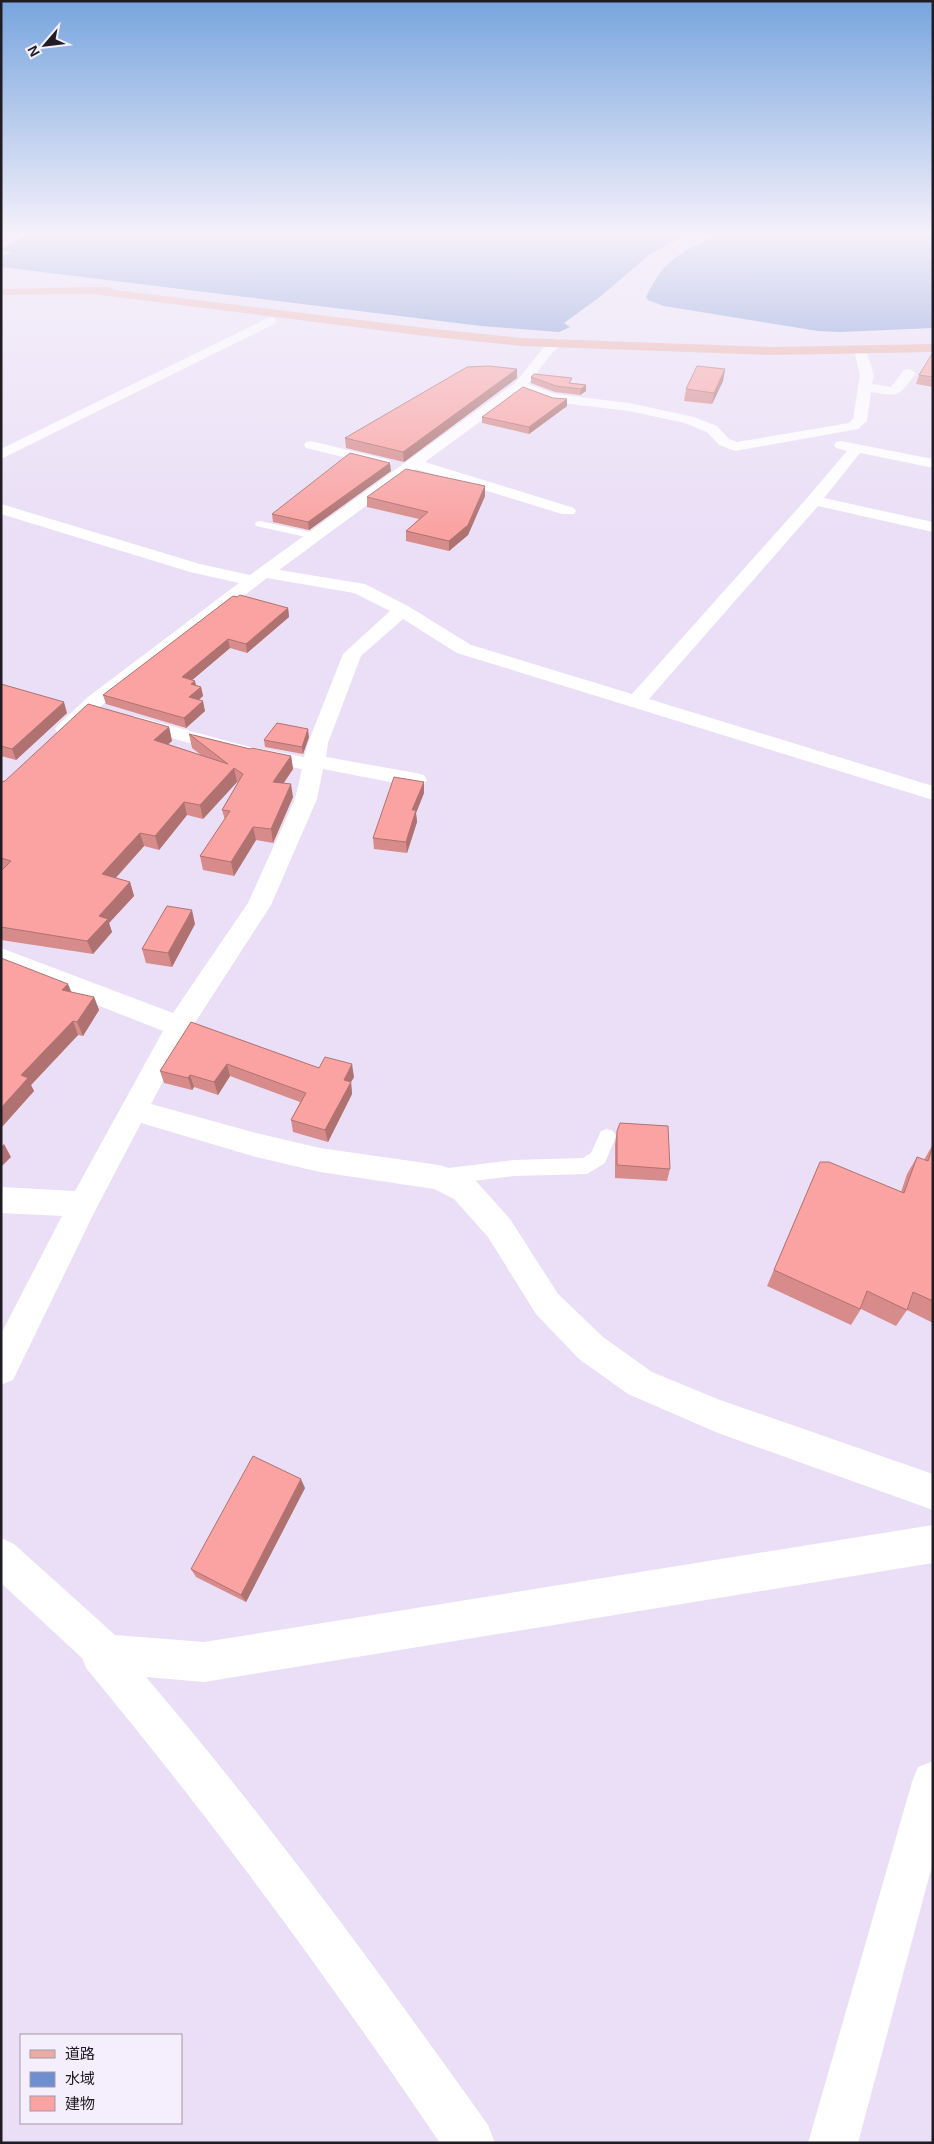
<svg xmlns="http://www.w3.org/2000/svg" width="934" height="2144" font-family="Arial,'Noto Sans JP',sans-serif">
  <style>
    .water { fill: #6f8ecf }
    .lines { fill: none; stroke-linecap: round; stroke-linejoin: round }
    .lane { fill: #fff; fill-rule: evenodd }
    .street { fill: #fff; fill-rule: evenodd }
    .secondary { fill: #fff; fill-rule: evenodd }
    .primary { fill: #eaaca2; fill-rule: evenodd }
    .wall { fill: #d78c8b }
    .shaded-wall { fill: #af7271 }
    .building { fill: #faa3a2; stroke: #af7271 }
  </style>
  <rect width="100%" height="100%" fill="#eadff6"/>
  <g class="water">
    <path d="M 33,232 L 693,232 L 650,254 L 601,296 L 564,323 L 570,327 L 559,332 L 481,326 L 1,267 L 1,256 L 11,253 L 8,251 L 1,251 L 1,238 Z"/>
    <path d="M 724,232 L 933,232 L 933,328 L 840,332 L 818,331 L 664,306 L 648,300 L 646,297 C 666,255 685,251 724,232 Z"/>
  </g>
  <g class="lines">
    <g class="lane">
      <path d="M 260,521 L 319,534 L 320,536 L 315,539 L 256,526 L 255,524 L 256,522 Z"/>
      <path d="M 607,1129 L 613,1131 L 616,1136 L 605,1163 L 587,1174 L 514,1176 L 440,1185 L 433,1183 L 431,1177 L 433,1171 L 440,1169 L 514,1160 L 583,1158 L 591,1153 L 601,1131 Z"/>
    </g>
    <g class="street">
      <path d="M 270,317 L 274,318 L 276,321 L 274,324 L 1,459 L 1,449 Z"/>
      <path d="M 558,338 L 564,342 L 552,353 L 528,384 L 555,394 L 629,403 L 694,417 L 717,426 L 729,439 L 737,442 L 849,423 L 853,419 L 860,375 L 854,350 L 856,347 L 860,346 L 866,350 L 874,375 L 872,384 L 891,387 L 904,370 L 909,369 L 916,373 C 898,397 900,397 871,392 L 867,421 L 858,429 L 735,451 L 719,445 L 707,432 L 685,423 L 629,411 L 553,402 L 522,391 L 425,462 L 574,508 L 576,511 L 574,514 L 562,514 L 416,469 L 279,570 L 365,584 L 408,606 L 471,645 L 632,694 L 808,497 L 847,451 L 836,448 L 834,445 L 836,442 L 841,441 L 933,459 L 933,467 L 929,467 L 860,453 L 824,498 L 933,522 L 933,532 L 818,506 L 649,699 L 933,786 L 933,800 L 457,653 L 403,619 L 361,656 L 328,743 L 326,757 L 416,773 L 424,775 L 427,780 L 424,785 L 416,787 L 323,769 L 317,799 L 271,905 L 189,1032 L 151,1104 L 256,1133 L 320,1148 L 439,1165 L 449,1168 L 476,1181 L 510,1219 L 558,1294 L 603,1337 L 652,1372 L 720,1400 L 933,1474 L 933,1510 L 718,1433 L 628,1394 L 579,1359 L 536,1314 L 488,1237 L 454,1199 L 434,1189 L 320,1172 L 256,1157 L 141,1123 L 94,1213 L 13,1380 L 1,1385 L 1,1334 L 62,1216 L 1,1213 L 1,1187 L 75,1191 L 163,1031 L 1,967 L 1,948 L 173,1013 L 248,903 L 295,799 L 302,769 L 244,758 L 128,726 L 125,722 L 128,718 L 135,716 L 246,746 L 304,757 L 308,743 L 343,654 L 390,611 L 354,593 L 267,578 L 102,705 L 72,733 L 65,735 L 58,733 L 55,729 L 58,725 L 88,697 L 239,583 L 190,572 L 1,514 L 1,504 L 200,564 L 250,575 L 515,383 L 544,347 Z"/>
      <path d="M 311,441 L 389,460 L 391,463 L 389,466 L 384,467 L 306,448 L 304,445 L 306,442 Z"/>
      <path d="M 933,1525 L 933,1563 L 204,1682 L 146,1677 C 268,1820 379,1972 488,2125 L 495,2143 L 440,2143 C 329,1979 212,1820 86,1668 L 82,1658 L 1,1583 L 1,1538 L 14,1544 L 115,1635 L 204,1642 Z"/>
    </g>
    <g class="secondary">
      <path d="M 18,232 L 30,232 L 1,249 L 1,241 Z"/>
      <path d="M 933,1761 L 933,1862 L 858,2143 L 808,2143 L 912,1782 L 918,1767 Z"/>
    </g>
    <path class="primary" d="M 91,287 L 110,287 L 115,290 L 425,328 L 522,338 L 772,347 L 933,344 L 933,352 L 772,355 L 522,346 L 425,336 L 93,294 L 1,295 L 1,289 Z"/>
  </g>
  <g class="wall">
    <path d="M 933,355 L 933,387 L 916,384 L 919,375 Z"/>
    <path d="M 725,369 L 723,381 L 712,404 L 684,401 L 686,389 Z"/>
    <path d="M 531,377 L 586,385 L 586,391 L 580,395 L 555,392 L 531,383 Z"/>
    <path d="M 517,378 L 404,462 L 346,448 L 345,438 Z"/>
    <path d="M 553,398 L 567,399 L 567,406 L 529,434 L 482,423 L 482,417 Z"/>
    <path d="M 391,471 L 309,530 L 273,522 L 272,514 Z"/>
    <path d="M 485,486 L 485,496 L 468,535 L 449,551 L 406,541 L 406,531 L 419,519 L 367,507 L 367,497 Z"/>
    <path d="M 288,608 L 289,617 L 247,653 L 230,648 L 192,680 L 196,685 L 201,687 L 203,696 L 199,700 L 205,711 L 186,728 L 106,704 L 103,695 Z"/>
    <path d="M 1,684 L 67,713 L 16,760 L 1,756 Z"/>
    <path d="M 169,727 L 172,741 L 168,744 L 201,755 L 192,748 L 189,734 L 250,749 L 291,756 L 293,769 L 284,783 L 293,797 L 273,843 L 256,840 L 234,876 L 203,870 L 200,856 L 225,820 L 222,810 L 238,783 L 237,782 L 203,819 L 187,815 L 159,850 L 144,846 L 116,878 L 130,882 L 134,896 L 109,923 L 112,932 L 93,954 L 1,940 L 1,871 L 2,870 L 1,870 L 1,782 Z"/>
    <path d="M 309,737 L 303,754 L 265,747 L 264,740 Z"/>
    <path d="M 424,782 L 424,793 L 416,813 L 417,822 L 407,853 L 374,849 L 373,838 Z"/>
    <path d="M 195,924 L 172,967 L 146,963 L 142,949 Z"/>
    <path d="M 71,992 L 94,997 L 99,1010 L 83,1036 L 78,1035 L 31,1085 L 34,1091 L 1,1128 Z"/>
    <path d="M 191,1022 L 319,1068 L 354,1077 L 351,1082 L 352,1094 L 328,1142 L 293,1132 L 291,1120 L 300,1102 L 230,1076 L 218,1095 L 194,1087 L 192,1090 L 164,1083 L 160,1071 Z"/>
    <path d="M 617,1131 L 670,1169 L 667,1181 L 615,1178 L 615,1144 Z"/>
    <path d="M 933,1144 L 933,1323 L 907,1310 L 896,1326 L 861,1309 L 851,1325 L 767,1286 L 820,1162 L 901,1192 L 907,1174 L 917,1157 L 924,1160 Z"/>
    <path d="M 305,1488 L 246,1602 L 196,1577 L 191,1569 Z"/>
  </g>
  <g class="shaded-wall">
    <path d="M 517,369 L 517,378 L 404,462 L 403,452 Z"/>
    <path d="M 725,369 L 723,381 L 712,404 L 714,393 Z"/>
    <path d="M 586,385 L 586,391 L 580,395 L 581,389 Z"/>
    <path d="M 567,399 L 567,406 L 529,434 L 529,427 Z"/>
    <path d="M 390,463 L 391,471 L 309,530 L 308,522 Z"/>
    <path d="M 485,486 L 485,496 L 468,535 L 449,551 L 449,541 Z"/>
    <path d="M 288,608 L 289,617 L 247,653 L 246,644 Z"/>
    <path d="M 228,639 L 230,648 L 184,687 L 182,677 Z"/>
    <path d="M 195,681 L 197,690 L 201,687 L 203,696 L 191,706 L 189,697 L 191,684 Z"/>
    <path d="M 203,701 L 205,711 L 186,728 L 184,718 Z"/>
    <path d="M 64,702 L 67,713 L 16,760 L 12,749 Z"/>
    <path d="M 169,727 L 172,741 L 158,753 L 154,740 Z"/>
    <path d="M 308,729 L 309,737 L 303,754 L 302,747 Z"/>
    <path d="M 291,756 L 293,769 L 275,795 L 273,782 Z"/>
    <path d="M 234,768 L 237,782 L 203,819 L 200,805 Z"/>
    <path d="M 424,782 L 424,793 L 416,813 L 417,822 L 407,853 L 406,842 L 412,810 Z"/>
    <path d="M 291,784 L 293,797 L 273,843 L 271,829 Z"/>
    <path d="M 184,802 L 187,815 L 159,850 L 155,836 Z"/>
    <path d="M 253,827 L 256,840 L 234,876 L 231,862 Z"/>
    <path d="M 140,833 L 144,846 L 107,887 L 102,874 Z"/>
    <path d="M 130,882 L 134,896 L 109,923 L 112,932 L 93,954 L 87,941 L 99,916 Z"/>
    <path d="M 192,910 L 195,924 L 172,967 L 168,953 Z"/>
    <path d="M 68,984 L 74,998 L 62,990 Z"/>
    <path d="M 94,997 L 99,1010 L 83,1036 L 77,1022 Z"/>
    <path d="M 73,1021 L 78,1035 L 31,1085 L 34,1091 L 1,1128 L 1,1108 L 21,1075 Z"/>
    <path d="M 227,1064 L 230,1076 L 218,1095 L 214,1082 Z"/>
    <path d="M 352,1064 L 354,1077 L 351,1082 L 352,1094 L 328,1142 L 325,1130 L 344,1080 Z"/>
    <path d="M 190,1075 L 194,1087 L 192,1090 L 188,1078 Z"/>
    <path d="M 4,1144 L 11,1157 L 1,1167 L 1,1147 Z"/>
    <path d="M 301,1479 L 305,1488 L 246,1602 L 241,1595 Z"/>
  </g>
  <g class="building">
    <path d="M 932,354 L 933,355 L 933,377 L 919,375 Z"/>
    <path d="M 489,366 L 517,369 L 403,452 L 345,438 L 467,367 Z"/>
    <path d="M 697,366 L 725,369 L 714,393 L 686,389 Z"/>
    <path d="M 534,374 L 572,378 L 569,383 L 586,385 L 581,389 L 556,386 L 531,377 Z"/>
    <path d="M 523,387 L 553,398 L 567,399 L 529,427 L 482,417 Z"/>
    <path d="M 350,453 L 390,463 L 308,522 L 272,514 Z"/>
    <path d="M 406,469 L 485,486 L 468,525 L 449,541 L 406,531 L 428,512 L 367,497 Z"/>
    <path d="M 240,595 L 288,608 L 246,644 L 228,639 L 182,677 L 195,681 L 191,684 L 201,687 L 189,697 L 203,701 L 184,718 L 103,695 L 233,596 L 237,597 Z"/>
    <path d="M 1,684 L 64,702 L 12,749 L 1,746 Z"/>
    <path d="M 88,704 L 169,727 L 154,740 L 228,764 L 189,734 L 250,749 L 252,748 L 291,756 L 273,782 L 291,784 L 271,829 L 253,827 L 231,862 L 200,856 L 230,811 L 222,810 L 243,774 L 234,768 L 200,805 L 184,802 L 155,836 L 140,833 L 102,874 L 130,882 L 99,916 L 108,919 L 87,941 L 1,927 L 1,871 L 11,861 L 1,858 L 1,782 L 5,781 Z"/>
    <path d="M 277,723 L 308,729 L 302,747 L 264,740 Z"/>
    <path d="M 394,777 L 424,782 L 412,810 L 416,810 L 406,842 L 373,838 Z"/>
    <path d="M 167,906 L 192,910 L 168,953 L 142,949 Z"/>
    <path d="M 1,958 L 68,984 L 62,990 L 94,997 L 77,1022 L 73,1021 L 21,1075 L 28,1078 L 1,1108 Z"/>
    <path d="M 191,1022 L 319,1068 L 325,1057 L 352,1064 L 344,1080 L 351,1082 L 325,1130 L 291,1120 L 306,1093 L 227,1064 L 214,1082 L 190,1075 L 188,1078 L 160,1071 Z"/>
    <path d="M 620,1123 L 668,1126 L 670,1169 L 617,1165 L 617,1131 Z"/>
    <path d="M 933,1146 L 933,1301 L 913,1292 L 907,1310 L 867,1291 L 860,1309 L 774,1270 L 820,1162 L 829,1162 L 904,1193 L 917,1157 L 928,1161 Z"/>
    <path d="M 253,1456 L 301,1479 L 241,1595 L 191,1569 Z"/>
  </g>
  <linearGradient id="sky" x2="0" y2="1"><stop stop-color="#77a5de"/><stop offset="0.44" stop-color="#f6f1fb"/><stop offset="1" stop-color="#f6f1fb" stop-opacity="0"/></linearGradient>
  <rect width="934" height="532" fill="url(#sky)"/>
  <rect width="934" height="2144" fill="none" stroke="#201c24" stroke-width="5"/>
  <rect x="20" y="2034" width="162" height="90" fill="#f5effd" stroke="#a09ba6"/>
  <rect x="30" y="2050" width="25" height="8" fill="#eaaca2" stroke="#a09ba6"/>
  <text x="65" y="2059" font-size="15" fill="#201c24">道路</text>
  <rect x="30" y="2072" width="25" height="15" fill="#6f8ecf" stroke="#a09ba6"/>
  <text x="65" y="2084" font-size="15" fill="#201c24">水域</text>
  <rect x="30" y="2096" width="25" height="15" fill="#faa3a2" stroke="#a09ba6"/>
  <text x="65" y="2109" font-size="15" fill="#201c24">建物</text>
  <g transform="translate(45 45) rotate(242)" stroke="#f5effd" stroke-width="4" paint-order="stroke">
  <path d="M0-4L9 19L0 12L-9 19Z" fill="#201c24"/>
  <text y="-8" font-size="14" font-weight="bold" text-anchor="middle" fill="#201c24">N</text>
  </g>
</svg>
